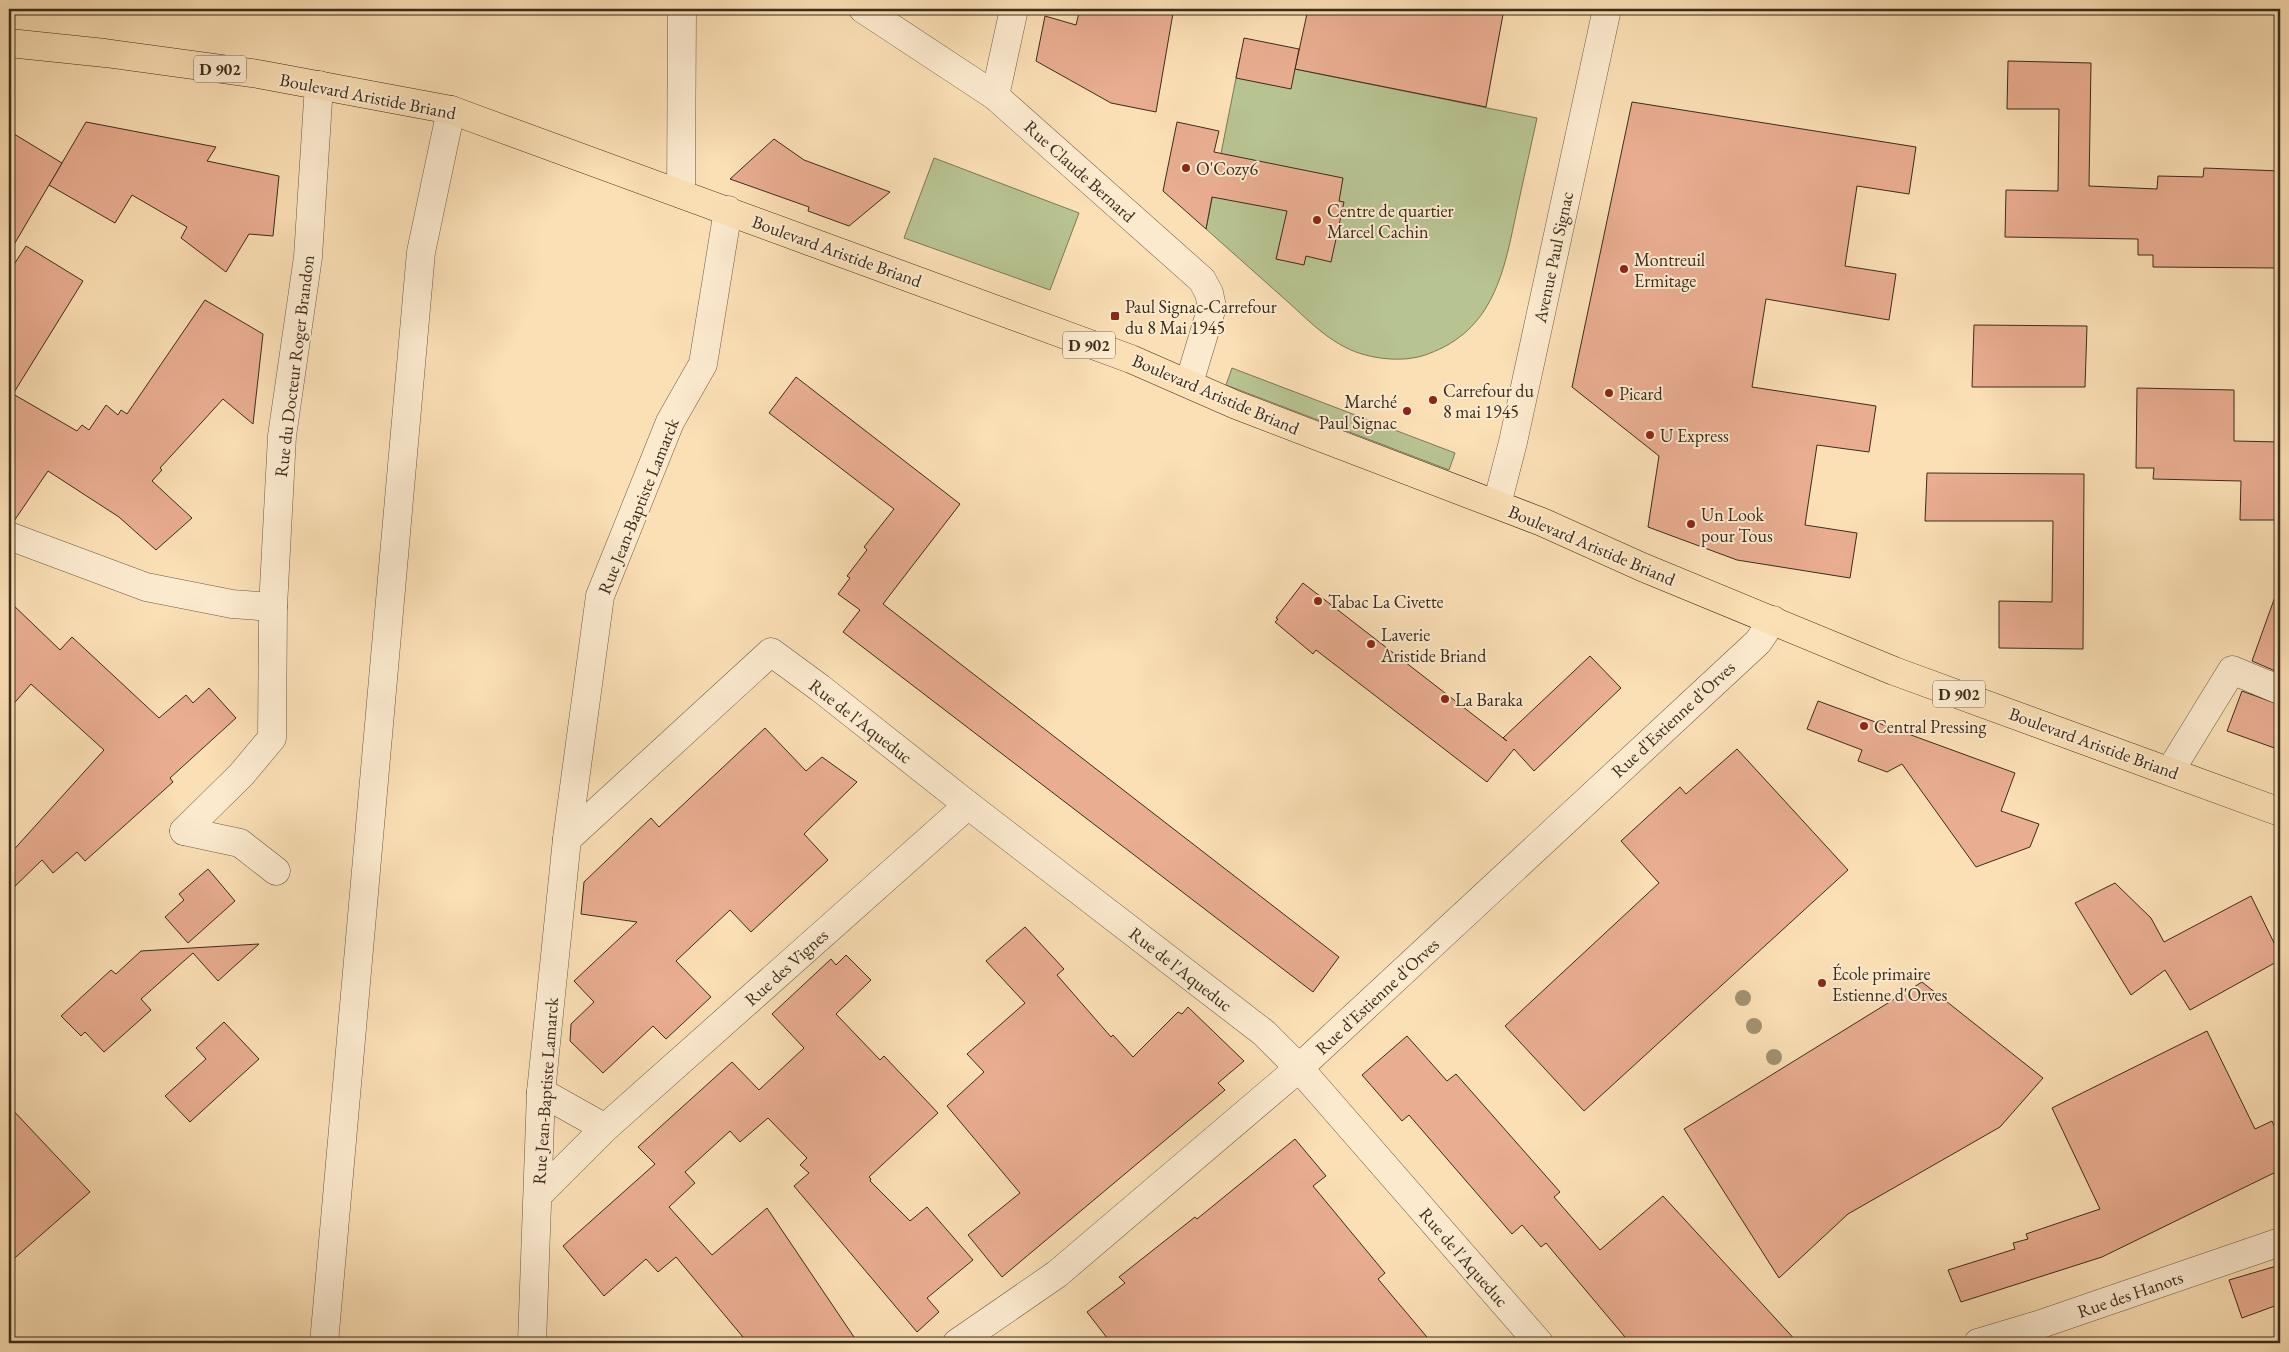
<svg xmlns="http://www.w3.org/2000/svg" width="2289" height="1352" font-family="'EB Garamond',serif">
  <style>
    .green { fill: #b8c392; stroke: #7a7857 }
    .building { fill: #e9ad91; stroke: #3b2c1c }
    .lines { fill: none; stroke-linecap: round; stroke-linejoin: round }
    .minor-casing { stroke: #6b5942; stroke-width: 29 }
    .major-casing { stroke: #3b2c1c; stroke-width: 29 }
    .minor { stroke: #fceacf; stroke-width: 28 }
    .major { stroke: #fbdfb5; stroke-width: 28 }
    .tree { fill: #a29171 }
    .poi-dot { fill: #8f2418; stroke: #fceacf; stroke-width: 2 }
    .labels { text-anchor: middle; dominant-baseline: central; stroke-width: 4; stroke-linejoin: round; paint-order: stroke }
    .shield { fill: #fceacf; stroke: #756552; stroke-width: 1 }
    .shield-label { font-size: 16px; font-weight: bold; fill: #3b2c1c }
    .street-label { font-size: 18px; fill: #3b2c1c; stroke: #fceacf }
    .poi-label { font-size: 18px; fill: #3b2c1c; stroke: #fceacf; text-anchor: start }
  </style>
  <rect width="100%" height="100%" fill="#fbdfb5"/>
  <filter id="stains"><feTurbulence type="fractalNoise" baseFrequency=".004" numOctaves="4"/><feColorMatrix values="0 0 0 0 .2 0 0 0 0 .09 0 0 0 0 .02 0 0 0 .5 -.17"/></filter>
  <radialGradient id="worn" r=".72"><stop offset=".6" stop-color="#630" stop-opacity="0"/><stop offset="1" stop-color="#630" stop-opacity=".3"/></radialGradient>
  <g class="green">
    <path d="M 1240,58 L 1537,118 C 1530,150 1523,182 1516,214 C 1503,278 1491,334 1422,356 C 1397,363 1363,358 1341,345 C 1321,334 1305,317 1288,302 C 1261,278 1233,253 1206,229 Z"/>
    <path d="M 934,158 L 1079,213 L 1050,290 L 904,238 Z"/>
    <path d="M 1232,368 L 1455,453 L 1449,470 L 1226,385 Z"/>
  </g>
  <g class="building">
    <path d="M 1080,9 L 1153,9 L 1173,13 L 1156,112 L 1111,103 L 1036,61 L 1045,16 L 1076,25 Z"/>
    <path d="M 1308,9 L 1504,9 L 1486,107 L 1295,69 Z"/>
    <path d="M 1244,38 L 1299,49 L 1291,89 L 1236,78 Z"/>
    <path d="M 2008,61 L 2091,63 L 2089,186 L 2157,189 L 2158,176 L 2203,177 L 2204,168 L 2280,171 L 2280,268 L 2153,267 L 2153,255 L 2138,255 L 2138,239 L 2005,237 L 2006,190 L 2058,191 L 2059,109 L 2007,109 Z"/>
    <path d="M 1632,102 L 1916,147 L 1909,194 L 1857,186 L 1845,266 L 1896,274 L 1889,320 L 1766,299 L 1752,387 L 1876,406 L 1869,452 L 1817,445 L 1805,525 L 1857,533 L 1850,578 L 1737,560 L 1648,527 L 1659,456 L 1572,387 Z"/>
    <path d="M 86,122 L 216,147 L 207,161 L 279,176 L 273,236 L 249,234 L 226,272 L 181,238 L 187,227 L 132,195 L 115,223 L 49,185 Z"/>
    <path d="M 1177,122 L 1219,131 L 1214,152 L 1343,178 L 1339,201 L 1344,202 L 1331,262 L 1306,256 L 1304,265 L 1276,259 L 1287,211 L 1212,197 L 1206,229 L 1163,191 Z"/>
    <path d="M 9,131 L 62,163 L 9,253 Z"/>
    <path d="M 774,139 L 804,160 L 890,192 L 849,226 L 808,211 L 809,207 L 730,179 Z"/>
    <path d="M 26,246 L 83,281 L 13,394 L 77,431 L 82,425 L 89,430 L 106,405 L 118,415 L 121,410 L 127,414 L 205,300 L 263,334 L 253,424 L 223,399 L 160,468 L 162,470 L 152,481 L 192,518 L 156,550 L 119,517 L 48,471 L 14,521 L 9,521 L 9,272 Z"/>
    <path d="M 1974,325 L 2087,326 L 2085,387 L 1972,387 Z"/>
    <path d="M 796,377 L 960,504 L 883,604 L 1339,957 L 1313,992 L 843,632 L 860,610 L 838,594 L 850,578 L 847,576 L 867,550 L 864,547 L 894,509 L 769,413 Z"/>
    <path d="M 2137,388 L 2234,390 L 2234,441 L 2280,442 L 2280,520 L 2240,520 L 2241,481 L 2153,479 L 2154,468 L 2136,468 Z"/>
    <path d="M 1927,473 L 2084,474 L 2083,649 L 1999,648 L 1999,601 L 2052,602 L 2053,521 L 1925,521 Z"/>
    <path d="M 1303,583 L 1507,741 L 1503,738 L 1590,656 L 1621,688 L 1534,771 L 1514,749 L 1487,782 L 1316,650 L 1313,654 L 1275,622 L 1278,619 L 1276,618 Z"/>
    <path d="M 2276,594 L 2280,594 L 2280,673 L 2252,661 Z"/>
    <path d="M 9,601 L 60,650 L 72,637 L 159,718 L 186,695 L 193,703 L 209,688 L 236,718 L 170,778 L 173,782 L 85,861 L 77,852 L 53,873 L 42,860 L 9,892 L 9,855 L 104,750 L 31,684 L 9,709 Z"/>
    <path d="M 2242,691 L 2280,705 L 2280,750 L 2227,731 Z"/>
    <path d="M 1818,701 L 2015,773 L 2001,811 L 2039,824 L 2030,847 L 1976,867 L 1902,764 L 1887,772 L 1858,761 L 1862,750 L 1807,729 Z"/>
    <path d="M 765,728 L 806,771 L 822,757 L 857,782 L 804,834 L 828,860 L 751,932 L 730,910 L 676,961 L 711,997 L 666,1039 L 653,1026 L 603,1073 L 570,1041 L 571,1024 L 594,1002 L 574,981 L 637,922 L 581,914 L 584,882 L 651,818 L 659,827 Z"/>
    <path d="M 1737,749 L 1848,870 L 1584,1111 L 1505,1026 L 1659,883 L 1621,841 L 1680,787 L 1686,794 Z"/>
    <path d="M 208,869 L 235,901 L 188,943 L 165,917 L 184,900 L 179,894 Z"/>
    <path d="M 2115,883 L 2151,918 L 2164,942 L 2251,896 L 2280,955 L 2280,960 L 2190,1010 L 2165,970 L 2131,995 L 2075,903 Z"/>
    <path d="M 1025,927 L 1064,969 L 1057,975 L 1111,1037 L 1113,1035 L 1133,1057 L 1178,1012 L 1182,1014 L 1188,1007 L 1244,1061 L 1218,1083 L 1225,1090 L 1002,1277 L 968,1235 L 1020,1193 L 947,1106 L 984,1072 L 967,1054 L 1025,1003 L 986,961 Z"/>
    <path d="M 259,944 L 218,981 L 193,953 L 141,999 L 151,1010 L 104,1052 L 85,1032 L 81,1036 L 61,1016 L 111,970 L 116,974 L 141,951 Z"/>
    <path d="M 846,955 L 871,980 L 836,1014 L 880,1060 L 884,1056 L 938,1113 L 869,1177 L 871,1179 L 870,1181 L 910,1221 L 927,1207 L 973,1260 L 927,1298 L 939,1312 L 917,1332 L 794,1186 L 809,1173 L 800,1165 L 807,1158 L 768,1118 L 740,1142 L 730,1131 L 685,1172 L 695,1183 L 669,1207 L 712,1255 L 767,1208 L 858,1343 L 748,1343 L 676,1257 L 658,1272 L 646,1259 L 604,1296 L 563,1246 L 655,1164 L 638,1147 L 732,1062 L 759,1090 L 804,1048 L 772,1014 L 831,959 L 836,965 Z"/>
    <path d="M 1922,982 L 2043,1078 L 2000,1127 L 1848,1214 L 1779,1278 L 1684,1129 Z"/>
    <path d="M 224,1022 L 259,1059 L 190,1122 L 165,1096 L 206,1059 L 196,1048 Z"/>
    <path d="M 2207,1031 L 2255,1129 L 2272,1121 L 2280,1139 L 2280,1170 L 2102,1257 L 1961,1302 L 1948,1270 L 2015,1249 L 2013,1243 L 2028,1239 L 2026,1234 L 2100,1209 L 2052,1108 Z"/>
    <path d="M 1407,1036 L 1447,1081 L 1456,1074 L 1560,1192 L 1554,1197 L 1600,1250 L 1663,1196 L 1798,1343 L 1630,1343 L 1546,1243 L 1541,1247 L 1522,1225 L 1512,1234 L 1409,1115 L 1402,1121 L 1362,1075 Z"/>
    <path d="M 9,1106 L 90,1192 L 9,1263 Z"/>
    <path d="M 1295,1139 L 1326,1176 L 1313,1186 L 1385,1273 L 1378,1279 L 1432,1343 L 1111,1343 L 1087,1312 L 1125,1283 L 1119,1277 L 1195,1217 L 1197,1219 Z"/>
    <path d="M 2280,1265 L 2280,1304 L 2242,1318 L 2229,1280 Z"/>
  </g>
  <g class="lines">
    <g class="minor-casing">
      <g id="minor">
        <path d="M 863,9 L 995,96 L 1202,280 L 1209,293 L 1212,307 L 1189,383"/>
        <path d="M 995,96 L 1014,9"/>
        <path d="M 681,194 L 682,9"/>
        <path d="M 1497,504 L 1513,442 L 1607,9"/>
        <path d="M 9,536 L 146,587 L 232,604 L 273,607"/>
        <path d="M 2170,771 L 2232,670 L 2280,690"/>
        <path d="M 184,831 L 241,775 L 272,738 L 273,607 L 282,436 L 308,257 L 319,85"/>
        <path d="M 184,831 L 240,843 L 276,871"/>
        <path d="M 567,839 L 771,652 L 820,688 L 968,805 L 1264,1033 L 1299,1068 L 1539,1343"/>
        <path d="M 541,1092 L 605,1128"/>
        <path d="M 538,1195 L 605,1128 L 968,805"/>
        <path d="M 324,1343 L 421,252 L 451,110"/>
        <path d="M 532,1343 L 541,1092 L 567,839 L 600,596 L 670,422 L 703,364 L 728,210"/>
        <path d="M 957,1343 L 1057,1274 L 1299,1068 L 1758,642 L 1773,620"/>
        <path d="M 1978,1343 L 2038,1325 L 2280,1242"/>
      </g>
    </g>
    <g class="major-casing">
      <path id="major" d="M 9,43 L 105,53 L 258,74 L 451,110 L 1131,359 L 1236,405 L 1542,522 L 1642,567 L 1894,671 L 2280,812"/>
    </g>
    <use href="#minor" class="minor"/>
    <use href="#major" class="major"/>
  </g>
  <g class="tree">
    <circle cx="1743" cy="998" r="8"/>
    <circle cx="1754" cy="1026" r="8"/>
    <circle cx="1774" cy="1057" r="8"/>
  </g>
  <g class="poi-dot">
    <circle cx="1186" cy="168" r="5"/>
    <circle cx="1317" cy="220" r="5"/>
    <circle cx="1624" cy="269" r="5"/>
    <rect x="1110" y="311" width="10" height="10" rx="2.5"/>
    <circle cx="1609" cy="393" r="5"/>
    <circle cx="1433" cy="400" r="5"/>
    <circle cx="1407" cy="411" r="5"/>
    <circle cx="1650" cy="435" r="5"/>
    <circle cx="1691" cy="524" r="5"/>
    <circle cx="1318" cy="601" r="5"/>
    <circle cx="1371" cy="644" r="5"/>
    <circle cx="1445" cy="699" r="5"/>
    <circle cx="1864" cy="726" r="5"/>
    <circle cx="1822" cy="983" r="5"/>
  </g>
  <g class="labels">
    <g class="shield">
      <rect x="194" y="55.5" width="52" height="27" rx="4"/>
      <rect x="1063" y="331.5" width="52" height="27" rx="4"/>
      <rect x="1933" y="680.5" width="52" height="27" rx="4"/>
    </g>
    <g class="shield-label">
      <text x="220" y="69">D 902</text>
      <text x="1089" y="345">D 902</text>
      <text x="1959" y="694">D 902</text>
    </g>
    <g class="street-label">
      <text transform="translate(368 96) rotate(11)">Boulevard Aristide Briand</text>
      <text transform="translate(1080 171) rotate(42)">Rue Claude Bernard</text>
      <text transform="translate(837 251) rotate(20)">Boulevard Aristide Briand</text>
      <text transform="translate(1553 257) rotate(-78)">Avenue Paul Signac</text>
      <text transform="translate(294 366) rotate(-83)">Rue du Docteur Roger Brandon</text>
      <text transform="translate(1216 394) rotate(23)">Boulevard Aristide Briand</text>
      <text transform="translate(638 506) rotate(-68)">Rue Jean-Baptiste Lamarck</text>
      <text transform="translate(1592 545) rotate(23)">Boulevard Aristide Briand</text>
      <text transform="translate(1673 719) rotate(-43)">Rue d'Estienne d'Orves</text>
      <text transform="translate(861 721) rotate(38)">Rue de l'Aqueduc</text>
      <text transform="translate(2094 743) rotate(20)">Boulevard Aristide Briand</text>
      <text transform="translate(786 967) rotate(-42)">Rue des Vignes</text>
      <text transform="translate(1181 969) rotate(38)">Rue de l'Aqueduc</text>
      <text transform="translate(1377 996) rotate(-43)">Rue d'Estienne d'Orves</text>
      <text transform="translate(545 1091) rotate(-86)">Rue Jean-Baptiste Lamarck</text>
      <text transform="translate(1464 1257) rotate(49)">Rue de l'Aqueduc</text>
      <text transform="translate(2130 1294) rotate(-19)">Rue des Hanots</text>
    </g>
    <g class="poi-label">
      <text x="1196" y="168">O'Cozy6</text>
      <text x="1327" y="210">Centre de quartier<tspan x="1327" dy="21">Marcel Cachin</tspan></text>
      <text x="1634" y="259">Montreuil<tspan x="1634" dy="21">Ermitage</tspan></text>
      <text x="1125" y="306">Paul Signac-Carrefour<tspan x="1125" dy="21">du 8 Mai 1945</tspan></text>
      <text x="1443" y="390">Carrefour du<tspan x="1443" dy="21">8 mai 1945</tspan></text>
      <text x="1619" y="393">Picard</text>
      <text x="1397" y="401" text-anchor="end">Marché<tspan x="1397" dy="21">Paul Signac</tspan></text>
      <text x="1660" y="435">U Express</text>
      <text x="1701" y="514">Un Look<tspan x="1701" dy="21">pour Tous</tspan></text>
      <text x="1328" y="601">Tabac La Civette</text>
      <text x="1381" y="634">Laverie<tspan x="1381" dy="21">Aristide Briand</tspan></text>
      <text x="1455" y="699">La Baraka</text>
      <text x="1874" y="726">Central Pressing</text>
      <text x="1832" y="973">École primaire<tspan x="1832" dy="21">Estienne d'Orves</tspan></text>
    </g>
  </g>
  <rect width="2289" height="1352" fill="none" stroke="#fbdfb5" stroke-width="30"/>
  <rect x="10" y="10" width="2269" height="1332" fill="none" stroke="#3b2c1c" stroke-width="2.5"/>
  <rect x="15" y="15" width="2259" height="1322" fill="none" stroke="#3b2c1c"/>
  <rect width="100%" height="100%" filter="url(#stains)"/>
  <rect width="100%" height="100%" fill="url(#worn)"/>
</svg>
